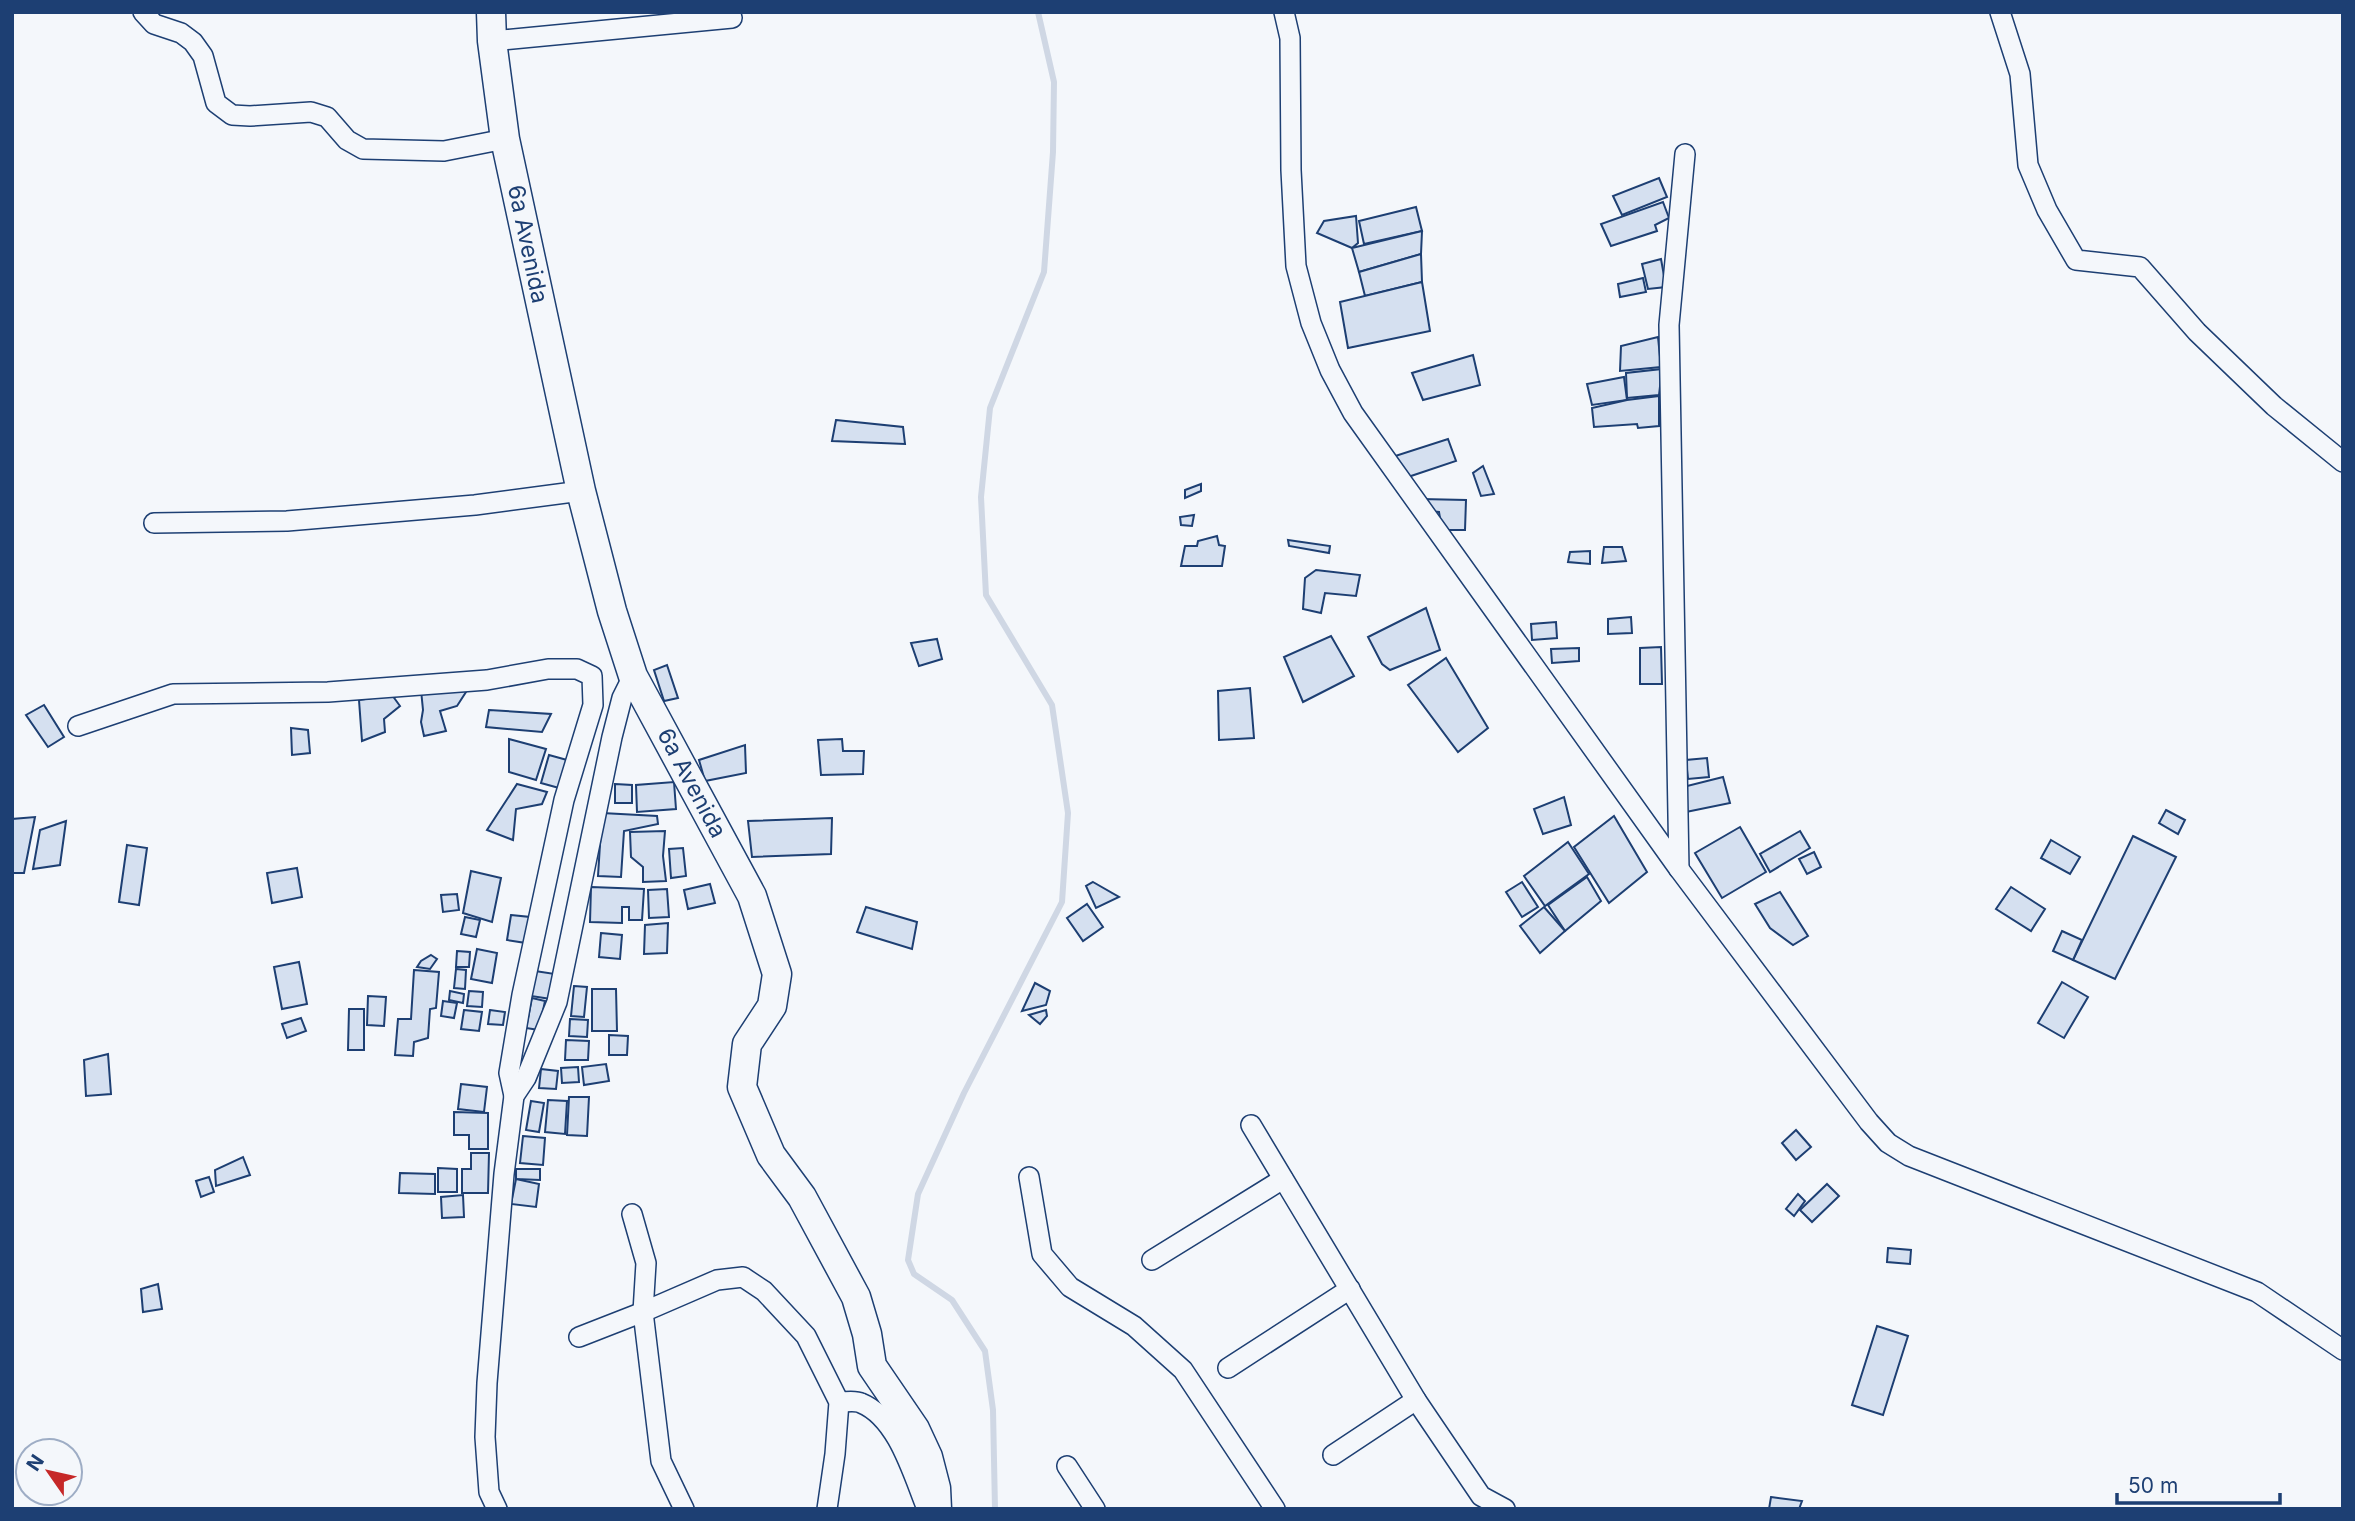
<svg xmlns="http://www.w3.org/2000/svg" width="2355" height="1521" font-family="Inter,sans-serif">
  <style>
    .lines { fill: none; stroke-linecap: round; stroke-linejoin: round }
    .stream { stroke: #cfd7e4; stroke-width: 6 }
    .building { fill: #d5e0f0; stroke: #1d3f73; stroke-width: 2 }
    .street-casing { stroke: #1d3f73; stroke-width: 22 }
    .secondary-casing { stroke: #1d3f73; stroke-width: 31 }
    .street { stroke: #f4f7fb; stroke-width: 19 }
    .secondary { stroke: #f4f7fb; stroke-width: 28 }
    .labels { text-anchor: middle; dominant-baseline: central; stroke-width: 5; stroke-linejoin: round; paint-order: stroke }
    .street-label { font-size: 23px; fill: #1d3f73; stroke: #f4f7fb }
  </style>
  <rect width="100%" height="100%" fill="#f4f7fb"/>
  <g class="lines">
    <path class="stream" d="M 995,1509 L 993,1410 L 985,1351 L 952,1300 L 914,1274 L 908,1260 L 918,1194 L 964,1093 L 1062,902 L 1068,813 L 1052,705 L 986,595 L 981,497 L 990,408 L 1044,272 L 1053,152 L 1054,82 L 1038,12"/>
  </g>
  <g class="building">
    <path d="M 1659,178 L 1667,197 L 1622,215 L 1613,196 Z"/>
    <path d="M 1663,202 L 1669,218 L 1655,225 L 1657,231 L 1611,246 L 1601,224 Z"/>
    <path d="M 1416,207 L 1422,231 L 1364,244 L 1359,221 Z"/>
    <path d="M 1356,216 L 1358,243 L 1352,248 L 1317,233 L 1324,221 Z"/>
    <path d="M 1422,231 L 1421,254 L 1359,272 L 1352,248 Z"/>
    <path d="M 1421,254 L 1422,282 L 1365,296 L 1359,272 Z"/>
    <path d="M 1661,259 L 1666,287 L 1648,289 L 1642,264 Z"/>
    <path d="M 1643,278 L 1646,292 L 1620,297 L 1618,284 Z"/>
    <path d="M 1422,282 L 1430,331 L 1348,348 L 1340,302 Z"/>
    <path d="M 1658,337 L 1661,367 L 1620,371 L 1621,346 Z"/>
    <path d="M 1473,355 L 1480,385 L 1423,400 L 1412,373 Z"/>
    <path d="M 1662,369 L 1659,395 L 1627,398 L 1626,373 Z"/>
    <path d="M 1624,377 L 1627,400 L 1592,405 L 1587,384 Z"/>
    <path d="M 1659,396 L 1659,426 L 1638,428 L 1637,424 L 1594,427 L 1592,408 L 1627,400 Z"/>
    <path d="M 836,420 L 903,427 L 905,444 L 832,441 Z"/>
    <path d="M 1448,439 L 1456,461 L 1405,478 L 1389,458 Z"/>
    <path d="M 1483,466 L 1494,494 L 1481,496 L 1473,473 Z"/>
    <path d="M 1201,484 L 1201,491 L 1185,498 L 1185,490 Z"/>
    <path d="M 1421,499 L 1466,500 L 1465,530 L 1442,530 L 1439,512 L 1428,511 Z"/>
    <path d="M 1194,515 L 1192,526 L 1181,525 L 1180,517 Z"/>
    <path d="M 1217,536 L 1219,545 L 1225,546 L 1222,566 L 1181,566 L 1185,546 L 1197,546 L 1198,541 Z"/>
    <path d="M 1288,540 L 1330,546 L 1329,553 L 1289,546 Z"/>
    <path d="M 1604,547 L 1622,547 L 1626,561 L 1602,563 Z"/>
    <path d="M 1590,551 L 1590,564 L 1568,562 L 1570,552 Z"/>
    <path d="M 1316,570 L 1360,575 L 1356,596 L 1325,593 L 1321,613 L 1303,609 L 1305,578 Z"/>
    <path d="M 1426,608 L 1440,650 L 1390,670 L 1382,664 L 1368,637 Z"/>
    <path d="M 1631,617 L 1632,633 L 1608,634 L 1608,619 Z"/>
    <path d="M 1556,622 L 1557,638 L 1532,640 L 1531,624 Z"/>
    <path d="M 1331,636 L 1354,676 L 1303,702 L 1284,657 Z"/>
    <path d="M 937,639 L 942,659 L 919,666 L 911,643 Z"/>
    <path d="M 1661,647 L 1662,684 L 1640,684 L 1640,648 Z"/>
    <path d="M 1579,648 L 1579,661 L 1552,663 L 1551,649 Z"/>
    <path d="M 1446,658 L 1488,728 L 1458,752 L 1408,685 Z"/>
    <path d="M 667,665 L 678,698 L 664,701 L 654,670 Z"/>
    <path d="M 465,685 L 466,692 L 457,706 L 440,711 L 446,731 L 424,736 L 421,722 L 423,710 L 421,690 Z"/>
    <path d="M 1250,688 L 1254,738 L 1219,740 L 1218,691 Z"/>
    <path d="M 392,695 L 400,706 L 384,719 L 385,732 L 362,741 L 359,700 Z"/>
    <path d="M 44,705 L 64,737 L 48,747 L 26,715 Z"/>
    <path d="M 489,710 L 551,714 L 542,732 L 486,727 Z"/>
    <path d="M 291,728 L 308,730 L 310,753 L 292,755 Z"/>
    <path d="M 509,739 L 546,749 L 536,780 L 509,772 Z"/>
    <path d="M 842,739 L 843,751 L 864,751 L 863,774 L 821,775 L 818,740 Z"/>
    <path d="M 745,745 L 746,773 L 705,781 L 699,760 Z"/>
    <path d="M 549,755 L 567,760 L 559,788 L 541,783 Z"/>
    <path d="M 1707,758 L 1709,777 L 1688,779 L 1686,760 Z"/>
    <path d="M 1723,777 L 1730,803 L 1686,812 L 1687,786 Z"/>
    <path d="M 674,782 L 676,809 L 637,812 L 636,785 Z"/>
    <path d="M 517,784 L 547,792 L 542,804 L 516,809 L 513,840 L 487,830 Z"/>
    <path d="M 615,784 L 632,785 L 632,803 L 615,803 Z"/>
    <path d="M 1564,797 L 1571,825 L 1543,834 L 1534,809 Z"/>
    <path d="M 2166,810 L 2185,820 L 2178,834 L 2159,823 Z"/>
    <path d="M 602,813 L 657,816 L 658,824 L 624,831 L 621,877 L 598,876 Z"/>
    <path d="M 1614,816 L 1647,872 L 1609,903 L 1574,847 Z"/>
    <path d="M 35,817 L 24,873 L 12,873 L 12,819 Z"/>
    <path d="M 832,818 L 831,854 L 752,857 L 748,821 Z"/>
    <path d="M 66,821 L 60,865 L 33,869 L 40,830 Z"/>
    <path d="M 1740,827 L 1766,872 L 1722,898 L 1695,853 Z"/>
    <path d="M 665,831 L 663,856 L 666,881 L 643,882 L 643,867 L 631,857 L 630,832 Z"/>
    <path d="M 1800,831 L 1810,848 L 1770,872 L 1760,854 Z"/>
    <path d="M 2133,836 L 2176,857 L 2115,979 L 2073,960 Z"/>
    <path d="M 2051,840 L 2080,857 L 2070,874 L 2041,858 Z"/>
    <path d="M 1568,842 L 1589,874 L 1545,906 L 1524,876 Z"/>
    <path d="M 127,845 L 147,848 L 139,905 L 119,902 Z"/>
    <path d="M 683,848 L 686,876 L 671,878 L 669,849 Z"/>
    <path d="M 1814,852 L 1821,867 L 1807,874 L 1799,859 Z"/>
    <path d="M 297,868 L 302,897 L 272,903 L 267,873 Z"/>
    <path d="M 471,871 L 501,878 L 492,922 L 463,913 Z"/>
    <path d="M 1587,877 L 1601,901 L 1565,931 L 1548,905 Z"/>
    <path d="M 1093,882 L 1119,897 L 1096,908 L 1086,886 Z"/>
    <path d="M 1522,882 L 1538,907 L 1522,917 L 1506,892 Z"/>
    <path d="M 710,884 L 715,903 L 688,909 L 684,890 Z"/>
    <path d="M 591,887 L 644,889 L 642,920 L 629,920 L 629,907 L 622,907 L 622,923 L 590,922 Z"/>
    <path d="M 2011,887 L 2045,909 L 2031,931 L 1996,909 Z"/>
    <path d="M 667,889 L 669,917 L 649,918 L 648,890 Z"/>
    <path d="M 1780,892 L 1808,936 L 1793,945 L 1770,928 L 1755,904 Z"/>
    <path d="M 457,894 L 459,910 L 443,912 L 441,895 Z"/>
    <path d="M 1087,904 L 1103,927 L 1083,941 L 1067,918 Z"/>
    <path d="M 866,907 L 917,922 L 912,949 L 857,932 Z"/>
    <path d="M 1544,907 L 1565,931 L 1540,953 L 1520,926 Z"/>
    <path d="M 511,915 L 530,917 L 526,943 L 507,940 Z"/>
    <path d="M 465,917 L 480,920 L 476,937 L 461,934 Z"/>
    <path d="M 668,923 L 667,953 L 644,954 L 645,925 Z"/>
    <path d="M 2062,931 L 2082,940 L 2073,960 L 2053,951 Z"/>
    <path d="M 601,933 L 622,935 L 620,959 L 599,957 Z"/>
    <path d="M 477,949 L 497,953 L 492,983 L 471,979 Z"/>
    <path d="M 457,951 L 470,952 L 469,967 L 456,967 Z"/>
    <path d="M 431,955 L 437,959 L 430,969 L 417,967 L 421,961 Z"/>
    <path d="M 299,962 L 307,1004 L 282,1009 L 274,967 Z"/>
    <path d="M 456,969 L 466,970 L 465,989 L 454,988 Z"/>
    <path d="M 414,970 L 439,972 L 436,1008 L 430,1009 L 428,1038 L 414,1042 L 413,1056 L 395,1055 L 398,1019 L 411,1019 Z"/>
    <path d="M 535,971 L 555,974 L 551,999 L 531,996 Z"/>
    <path d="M 2062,982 L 2088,997 L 2064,1038 L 2038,1023 Z"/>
    <path d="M 1035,983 L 1050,991 L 1046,1005 L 1022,1011 Z"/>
    <path d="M 574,986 L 587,987 L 584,1017 L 571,1016 Z"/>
    <path d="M 592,989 L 616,989 L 617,1031 L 592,1031 Z"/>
    <path d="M 450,991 L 464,994 L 463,1003 L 449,1000 Z"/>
    <path d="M 469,991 L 483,992 L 482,1007 L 467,1006 Z"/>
    <path d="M 368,996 L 386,997 L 384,1026 L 367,1025 Z"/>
    <path d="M 532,998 L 545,1001 L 539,1030 L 526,1028 Z"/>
    <path d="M 443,1001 L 457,1003 L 454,1018 L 441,1016 Z"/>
    <path d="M 349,1009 L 364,1009 L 364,1050 L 348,1050 Z"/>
    <path d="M 464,1010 L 482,1012 L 479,1031 L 461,1029 Z"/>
    <path d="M 490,1010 L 505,1012 L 503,1025 L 488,1024 Z"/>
    <path d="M 1046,1010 L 1047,1016 L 1040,1024 L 1029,1015 Z"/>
    <path d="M 301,1018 L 306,1031 L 287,1038 L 282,1024 Z"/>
    <path d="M 570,1019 L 588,1020 L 587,1037 L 569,1036 Z"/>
    <path d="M 609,1035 L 628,1036 L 627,1055 L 609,1055 Z"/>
    <path d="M 566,1040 L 589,1041 L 588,1060 L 565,1060 Z"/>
    <path d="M 108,1054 L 111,1094 L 86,1096 L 84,1060 Z"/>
    <path d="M 606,1064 L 609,1081 L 584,1085 L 582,1067 Z"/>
    <path d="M 578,1067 L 579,1082 L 562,1083 L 561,1068 Z"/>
    <path d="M 541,1069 L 558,1071 L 556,1089 L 539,1088 Z"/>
    <path d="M 461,1084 L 487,1087 L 484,1112 L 458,1109 Z"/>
    <path d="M 569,1097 L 589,1097 L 587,1136 L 567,1135 Z"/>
    <path d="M 548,1100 L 567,1101 L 565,1134 L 545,1132 Z"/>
    <path d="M 531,1101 L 544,1103 L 539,1132 L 526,1130 Z"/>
    <path d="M 454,1112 L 488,1113 L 488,1149 L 469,1149 L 469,1135 L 454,1135 Z"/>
    <path d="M 1796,1130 L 1811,1147 L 1796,1160 L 1782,1143 Z"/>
    <path d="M 523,1136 L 545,1138 L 543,1165 L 520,1163 Z"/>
    <path d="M 471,1153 L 489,1153 L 488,1193 L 462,1193 L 462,1169 L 471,1169 Z"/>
    <path d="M 243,1157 L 250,1175 L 216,1186 L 215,1170 Z"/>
    <path d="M 438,1168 L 457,1169 L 457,1192 L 438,1192 Z"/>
    <path d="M 516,1169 L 540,1169 L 540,1180 L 516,1179 Z"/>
    <path d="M 400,1173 L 435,1174 L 435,1194 L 399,1193 Z"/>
    <path d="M 209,1177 L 214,1192 L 201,1197 L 196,1181 Z"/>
    <path d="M 516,1179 L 539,1184 L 536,1207 L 511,1204 Z"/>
    <path d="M 1827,1184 L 1839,1196 L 1812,1222 L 1800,1210 Z"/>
    <path d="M 1798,1194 L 1805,1201 L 1794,1216 L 1786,1209 Z"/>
    <path d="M 463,1195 L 464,1217 L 442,1218 L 441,1197 Z"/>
    <path d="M 1888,1248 L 1911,1250 L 1910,1264 L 1887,1262 Z"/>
    <path d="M 158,1284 L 162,1309 L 143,1312 L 141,1289 Z"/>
    <path d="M 1877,1326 L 1908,1336 L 1883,1415 L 1852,1405 Z"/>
    <path d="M 1771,1497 L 1802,1501 L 1799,1509 L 1769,1509 Z"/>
  </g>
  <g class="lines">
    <g class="street-casing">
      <g id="street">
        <path d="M 143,12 L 154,24 L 181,33 L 193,42 L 203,56 L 216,103 L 232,115 L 250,116 L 311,112 L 327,117 L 347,140 L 363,149 L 444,151 L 505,139"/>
        <path d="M 1284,12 L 1290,38 L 1291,170 L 1296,266 L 1311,323 L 1330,370 L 1353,413 L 1679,869 L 1869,1122 L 1888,1143 L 1909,1156 L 2257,1292 L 2343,1350"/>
        <path d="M 2000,12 L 2020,74 L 2028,165 L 2047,210 L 2076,260 L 2140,267 L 2197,332 L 2274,406 L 2343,462"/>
        <path d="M 492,41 L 732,18"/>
        <path d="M 154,523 L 287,521 L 475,505 L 581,491"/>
        <path d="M 78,726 L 173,694 L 328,692 L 487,680 L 548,669 L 577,669 L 592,676 L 593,705 L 564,800 L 522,995 L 509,1073 L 514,1096"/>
        <path d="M 1679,869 L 1669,325 L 1685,154"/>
        <path d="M 1251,1125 L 1416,1400 L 1481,1496 L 1505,1509"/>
        <path d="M 1029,1177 L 1042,1254 L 1070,1287 L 1134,1326 L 1183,1370 L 1275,1509"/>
        <path d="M 632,1214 L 646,1263 L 643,1312 L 661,1461 L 684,1509"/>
        <path d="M 1152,1260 L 1283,1179"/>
        <path d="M 579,1337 L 643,1312 L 717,1280 L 743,1277 L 764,1291 L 806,1336 L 839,1402 L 835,1454 L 827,1509"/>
        <path d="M 1228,1368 L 1350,1289"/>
        <path d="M 839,1402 C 846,1402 855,1400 861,1403 C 898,1418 913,1475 927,1509"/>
        <path d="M 1333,1455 L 1416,1400"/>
        <path d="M 1067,1466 L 1095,1509"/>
        <path d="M 497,1509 L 489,1492 L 485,1437 L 487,1383 L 504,1174 L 514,1096 L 526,1078 L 557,1002 L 612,737 L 622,698 L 633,676"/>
      </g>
    </g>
    <g class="secondary-casing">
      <path id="secondary" d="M 491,12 L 492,41 L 505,139 L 581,491 L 612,611 L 633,676 L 752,896 L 777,974 L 772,1006 L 747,1044 L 742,1087 L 771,1155 L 802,1197 L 856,1297 L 867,1334 L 872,1366 L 915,1429 L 928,1457 L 936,1488 L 937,1509"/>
    </g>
    <use href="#street" class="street"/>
    <use href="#secondary" class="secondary"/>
  </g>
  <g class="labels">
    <g class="street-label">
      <text transform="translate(528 244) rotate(78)">6a Avenida</text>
      <text transform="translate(692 783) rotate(62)">6a Avenida</text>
    </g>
  </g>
  <rect width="2355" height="1521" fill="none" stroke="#1d3f73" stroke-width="28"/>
  <g transform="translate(49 1472) rotate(304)"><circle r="33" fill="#f4f7fb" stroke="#9eadc5" stroke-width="2"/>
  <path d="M0-5L12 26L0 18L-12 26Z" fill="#c62828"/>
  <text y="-10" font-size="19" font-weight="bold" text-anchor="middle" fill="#1d3f73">N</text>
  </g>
  <path d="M2117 1493v10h163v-10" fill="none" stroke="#1d3f73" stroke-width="3.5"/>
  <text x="2128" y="1493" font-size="21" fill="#1d3f73" stroke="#f4f7fb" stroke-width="5" paint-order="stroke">50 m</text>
</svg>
